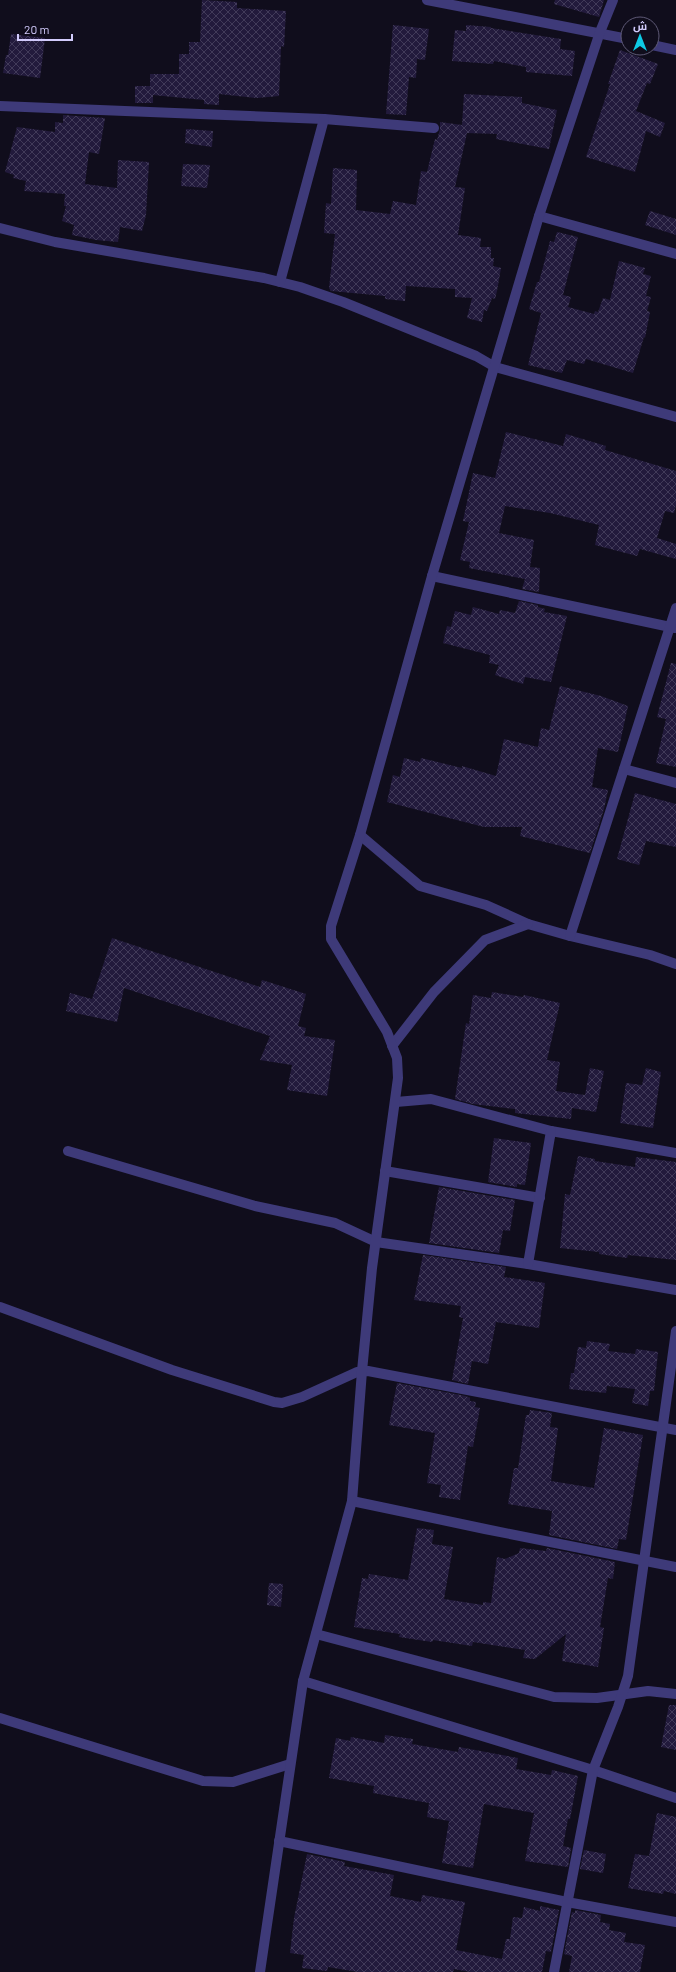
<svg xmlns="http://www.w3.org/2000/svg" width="676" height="1972" font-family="Barlow,Cairo,sans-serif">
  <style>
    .building { fill: url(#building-cross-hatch) }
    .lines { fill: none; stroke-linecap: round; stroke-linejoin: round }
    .street { stroke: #3e3a79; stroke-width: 10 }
  </style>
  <defs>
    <pattern id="building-cross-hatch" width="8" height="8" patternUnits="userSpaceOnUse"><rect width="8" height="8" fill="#221a3c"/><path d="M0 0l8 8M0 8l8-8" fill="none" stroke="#413a59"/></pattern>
  </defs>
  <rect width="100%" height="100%" fill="#100d1c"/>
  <g class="building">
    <path d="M 202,0 L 237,2 L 237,8 L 286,11 L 284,47 L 281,46 L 279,96 L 257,98 L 219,94 L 219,105 L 204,104 L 204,100 L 153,95 L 153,103 L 135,103 L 135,86 L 150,86 L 150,74 L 179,74 L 179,54 L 189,54 L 189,42 L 200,42 Z"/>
    <path d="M 555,0 L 604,0 L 599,17 L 554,4 Z"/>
    <path d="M 393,25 L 429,29 L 425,60 L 417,59 L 416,78 L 409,77 L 406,115 L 386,114 Z"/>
    <path d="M 466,25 L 491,27 L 491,28 L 561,39 L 560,49 L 575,51 L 572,76 L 526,72 L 526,67 L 494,61 L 493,64 L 452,61 L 455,30 L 466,31 Z"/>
    <path d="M 11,34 L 45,38 L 40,78 L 3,73 L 6,55 L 8,55 Z"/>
    <path d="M 620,50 L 658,64 L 650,84 L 647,83 L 636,111 L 665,123 L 660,137 L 646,131 L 635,172 L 586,157 L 610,84 L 608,84 Z"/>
    <path d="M 464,94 L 522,97 L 522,103 L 557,110 L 549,149 L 496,139 L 497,134 L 467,133 L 455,187 L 465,188 L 458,235 L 481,238 L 480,247 L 491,247 L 491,258 L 494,258 L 493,266 L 501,268 L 497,291 L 495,299 L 492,298 L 487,311 L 484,310 L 482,322 L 467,318 L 472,298 L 455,297 L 455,289 L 406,286 L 405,301 L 385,299 L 385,296 L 331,291 L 329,288 L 335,234 L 324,233 L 326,203 L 331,204 L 333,168 L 357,170 L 356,210 L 390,214 L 393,201 L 416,205 L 421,171 L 427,172 L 435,139 L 437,140 L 440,129 L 440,122 L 462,125 Z"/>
    <path d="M 63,115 L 105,118 L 99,154 L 89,152 L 85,184 L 117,188 L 118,160 L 149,162 L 146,215 L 142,231 L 120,227 L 118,242 L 96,240 L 72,235 L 74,225 L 62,221 L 66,206 L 64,206 L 65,194 L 24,191 L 26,181 L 13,178 L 14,175 L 5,172 L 17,127 L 55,132 L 55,122 L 63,123 Z"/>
    <path d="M 186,129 L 213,131 L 212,147 L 185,143 Z"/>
    <path d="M 183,164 L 210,165 L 207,188 L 181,186 Z"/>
    <path d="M 650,211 L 676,219 L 676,235 L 645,225 Z"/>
    <path d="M 557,232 L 578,237 L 563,295 L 571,297 L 568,307 L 594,314 L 595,311 L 598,312 L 603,298 L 610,300 L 619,261 L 645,268 L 643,274 L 651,276 L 646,296 L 651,297 L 647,311 L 650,312 L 645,338 L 644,337 L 633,373 L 586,359 L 584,364 L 567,360 L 562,373 L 528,365 L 541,313 L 529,309 L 537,282 L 539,282 L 550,241 L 554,242 Z"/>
    <path d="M 506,432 L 563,446 L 566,434 L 606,446 L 605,450 L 676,471 L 676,505 L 674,513 L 665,511 L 657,538 L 676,544 L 676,559 L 640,549 L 637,556 L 595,545 L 599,525 L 550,513 L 505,506 L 499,533 L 534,540 L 530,567 L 540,568 L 539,592 L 522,589 L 525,579 L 469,568 L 470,562 L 460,560 L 469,522 L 463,521 L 473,473 L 495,478 Z"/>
    <path d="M 519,601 L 538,605 L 538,607 L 545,609 L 544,612 L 567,616 L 551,682 L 525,677 L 523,684 L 495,675 L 499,665 L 489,663 L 490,655 L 443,643 L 447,626 L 451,627 L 455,611 L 471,615 L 473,607 L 499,614 L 500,610 L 515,613 Z"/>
    <path d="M 671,663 L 676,664 L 676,767 L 656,763 L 666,719 L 657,717 Z"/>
    <path d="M 560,686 L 601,696 L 628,706 L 618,752 L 598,748 L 592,787 L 608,790 L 604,809 L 590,853 L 520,836 L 522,827 L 484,827 L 387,802 L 393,775 L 400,777 L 404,758 L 420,762 L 421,758 L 462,768 L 462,766 L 496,776 L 504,739 L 538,747 L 541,728 L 549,730 Z"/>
    <path d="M 635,793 L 676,804 L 676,847 L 646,841 L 639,865 L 617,859 Z"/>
    <path d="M 112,938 L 260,987 L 262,980 L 306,994 L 298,1026 L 306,1028 L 304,1036 L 335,1040 L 327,1096 L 287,1090 L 292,1065 L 260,1060 L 270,1036 L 124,988 L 117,1022 L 66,1011 L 70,993 L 92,999 Z"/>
    <path d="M 492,992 L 523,997 L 524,995 L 560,1003 L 547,1060 L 560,1062 L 556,1091 L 585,1095 L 590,1068 L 604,1071 L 596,1112 L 572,1108 L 571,1119 L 515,1113 L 515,1109 L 473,1104 L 455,1099 L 466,1023 L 469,1024 L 473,995 L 491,998 Z"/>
    <path d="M 646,1068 L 661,1072 L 653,1128 L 620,1123 L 626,1083 L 642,1085 Z"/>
    <path d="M 494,1138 L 531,1143 L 525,1185 L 517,1184 L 517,1187 L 488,1182 Z"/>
    <path d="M 578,1156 L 595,1159 L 595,1161 L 635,1167 L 636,1157 L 676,1162 L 676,1260 L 628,1255 L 627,1258 L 599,1254 L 599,1252 L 560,1248 L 565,1194 L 570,1195 Z"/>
    <path d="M 439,1187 L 515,1200 L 510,1231 L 503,1230 L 499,1253 L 429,1243 Z"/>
    <path d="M 423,1255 L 506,1267 L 504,1277 L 545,1283 L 539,1328 L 496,1322 L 488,1364 L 472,1361 L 468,1384 L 452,1380 L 463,1318 L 459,1317 L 461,1306 L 414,1300 Z"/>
    <path d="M 587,1341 L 610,1344 L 608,1351 L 635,1354 L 636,1349 L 658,1352 L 654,1391 L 650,1391 L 648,1406 L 632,1403 L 635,1389 L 607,1386 L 606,1393 L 569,1389 L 571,1373 L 574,1373 L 578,1347 L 586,1348 Z"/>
    <path d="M 397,1383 L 466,1396 L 470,1398 L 470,1401 L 476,1402 L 475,1407 L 480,1408 L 473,1447 L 468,1446 L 460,1500 L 439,1497 L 441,1485 L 427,1483 L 435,1433 L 389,1425 Z"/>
    <path d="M 530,1410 L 552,1413 L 550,1427 L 558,1428 L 551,1481 L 594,1488 L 604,1428 L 643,1435 L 626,1540 L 619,1539 L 617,1549 L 549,1535 L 552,1511 L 508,1504 L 514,1468 L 518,1468 L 526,1415 L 529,1415 Z"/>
    <path d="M 417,1528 L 434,1530 L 432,1544 L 453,1547 L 444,1599 L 483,1605 L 483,1602 L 491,1603 L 497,1557 L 505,1559 L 519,1553 L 520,1548 L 546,1551 L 547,1548 L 615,1562 L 613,1579 L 608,1578 L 600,1627 L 604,1628 L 598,1667 L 562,1661 L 566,1634 L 535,1659 L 523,1658 L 525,1650 L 473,1642 L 472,1646 L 433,1640 L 432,1642 L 399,1637 L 400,1634 L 354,1627 L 362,1578 L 368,1579 L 369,1574 L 408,1580 Z"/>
    <path d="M 269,1583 L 283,1584 L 281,1607 L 267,1605 Z"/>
    <path d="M 669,1705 L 676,1705 L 676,1750 L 661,1747 Z"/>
    <path d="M 385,1735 L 413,1739 L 412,1744 L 458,1752 L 459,1747 L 518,1758 L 516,1769 L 551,1775 L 552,1770 L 578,1776 L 570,1819 L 568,1819 L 563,1846 L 571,1848 L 568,1867 L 525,1861 L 534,1813 L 484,1804 L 473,1868 L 442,1863 L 449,1821 L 427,1817 L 429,1803 L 373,1793 L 374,1786 L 329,1778 L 336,1738 L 350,1741 L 351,1737 L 384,1743 Z"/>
    <path d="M 657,1813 L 676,1817 L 676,1894 L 664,1891 L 663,1894 L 628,1888 L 635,1854 L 649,1856 Z"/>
    <path d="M 584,1850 L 606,1854 L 603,1873 L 580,1869 Z"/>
    <path d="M 307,1854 L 345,1862 L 344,1866 L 394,1875 L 390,1896 L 421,1902 L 422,1895 L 465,1902 L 456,1950 L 502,1959 L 506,1939 L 510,1939 L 513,1917 L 522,1918 L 524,1907 L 540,1911 L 540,1906 L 559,1910 L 551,1952 L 546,1951 L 542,1972 L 470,1972 L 454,1969 L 453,1972 L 358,1972 L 328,1967 L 327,1971 L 302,1968 L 304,1955 L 290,1953 L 294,1918 Z"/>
    <path d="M 575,1910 L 601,1915 L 600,1922 L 610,1924 L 609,1930 L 626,1933 L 624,1942 L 645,1945 L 640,1972 L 569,1972 L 572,1956 L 564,1954 L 572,1912 L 575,1913 Z"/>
  </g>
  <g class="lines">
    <g class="street">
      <path d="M 427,0 L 628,39"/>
      <path d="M 652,45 L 676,50"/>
      <path d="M 0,106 L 324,119 L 434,128"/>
      <path d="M 539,216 L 676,254"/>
      <path d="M 0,228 L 55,242 L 264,278 L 300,287 L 343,302 L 476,356 L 495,367 L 676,417"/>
      <path d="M 280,282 L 324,119"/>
      <path d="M 432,576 L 675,628"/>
      <path d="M 624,769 L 676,783"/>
      <path d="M 360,835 L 420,886 L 486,905 L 528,924 L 570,936 L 650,955 L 676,964"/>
      <path d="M 570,936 L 676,608"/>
      <path d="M 392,1046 L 434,992 L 485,940 L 528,924"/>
      <path d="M 396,1102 L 431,1099 L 551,1131 L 676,1153"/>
      <path d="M 68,1151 L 255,1206 L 335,1223 L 376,1242 L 528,1264 L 676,1290"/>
      <path d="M 385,1171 L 540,1198"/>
      <path d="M 528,1264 L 551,1131"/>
      <path d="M 0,1307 L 172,1370 L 274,1402 L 282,1403 L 302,1397 L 357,1372 L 368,1371 L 676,1430"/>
      <path d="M 352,1501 L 485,1529 L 676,1567"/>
      <path d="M 316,1634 L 554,1697 L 597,1698 L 648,1691 L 676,1694"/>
      <path d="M 303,1681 L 593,1770 L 676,1798"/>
      <path d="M 0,1718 L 203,1781 L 233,1782 L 290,1764"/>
      <path d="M 279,1841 L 567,1902 L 676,1922"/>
      <path d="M 260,1972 L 303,1681 L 352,1501 L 362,1371 L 372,1268 L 398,1078 L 397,1058 L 387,1032 L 331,939 L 331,926 L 360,835 L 432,576 L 539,216 L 600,32 L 613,0"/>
      <path d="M 554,1972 L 593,1770 L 618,1707 L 628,1676 L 676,1331"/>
    </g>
  </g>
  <g transform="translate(640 36)"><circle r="19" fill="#100d1c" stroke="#5e5976"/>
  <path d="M0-3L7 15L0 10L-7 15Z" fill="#0ecae5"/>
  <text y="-6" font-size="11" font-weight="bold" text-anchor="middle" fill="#d2cbfc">ش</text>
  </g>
  <path d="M18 34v6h54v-6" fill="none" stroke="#d2cbfc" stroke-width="2"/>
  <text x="24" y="34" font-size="12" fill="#d2cbfc" stroke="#100d1c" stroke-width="3" paint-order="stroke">20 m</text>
</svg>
